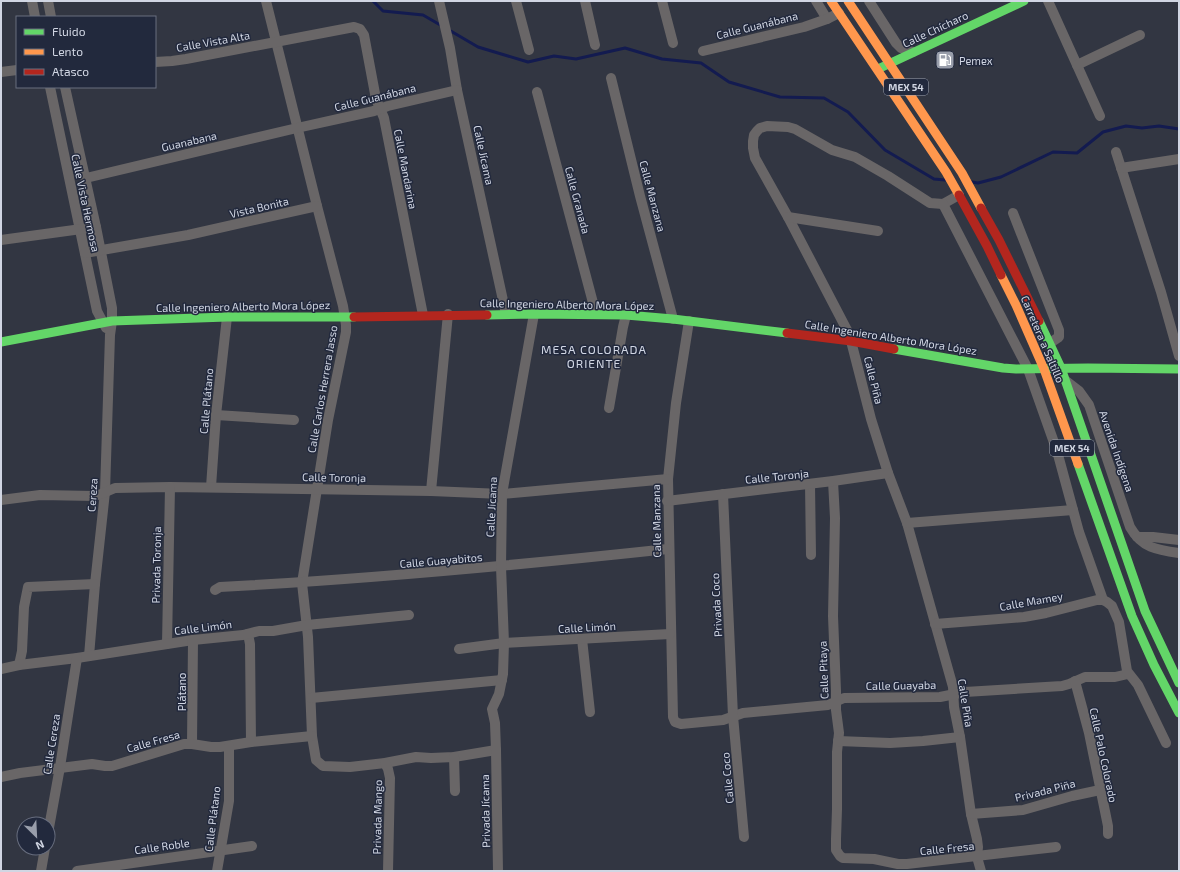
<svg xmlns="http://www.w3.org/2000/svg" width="1180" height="872" font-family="'Exo 2',sans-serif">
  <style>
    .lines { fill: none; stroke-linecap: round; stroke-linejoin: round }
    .stream { stroke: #131b50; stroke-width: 3 }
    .street { stroke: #696667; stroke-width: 10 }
    .fast { stroke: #63d668; stroke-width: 9 }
    .slow { stroke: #ff974d; stroke-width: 9 }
    .jam { stroke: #b3261e; stroke-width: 9 }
    .labels { text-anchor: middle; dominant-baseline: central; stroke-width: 3; stroke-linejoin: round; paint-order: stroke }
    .shield { fill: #22293d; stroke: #9ca2b1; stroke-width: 1 }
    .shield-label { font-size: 10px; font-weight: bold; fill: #d1d6e3 }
    .street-label { font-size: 11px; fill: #d1d6e3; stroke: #22293d }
    .poi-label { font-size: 11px; fill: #d1d6e3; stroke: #22293d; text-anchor: start }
    .neighbourhood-label { font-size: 12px; letter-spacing: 1px; fill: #d1d6e3; stroke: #22293d }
  </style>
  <rect width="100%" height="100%" fill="#323642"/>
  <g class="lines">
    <g class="stream">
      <path d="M 373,1 L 383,11 L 423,15 L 442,26"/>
      <path d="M 449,30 L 478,47 L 528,62 L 554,56 L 576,59 L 625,48 L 662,59 L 701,63 L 729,82 L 780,97 L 824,98 L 848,112 L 885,150 L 934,179 L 945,180"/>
      <path d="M 972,182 L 978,183 L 1001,177 L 1053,152 L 1077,153 L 1103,132 L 1126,126 L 1142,128 L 1159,126 L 1179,129"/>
    </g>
    <g class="street">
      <path d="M 32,1 L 35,17"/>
      <path d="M 48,1 L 51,17"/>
      <path d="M 266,1 L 317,206 L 343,306 L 346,325 L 346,332 L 328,420 L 302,583 L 308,637 L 312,736 L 316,760 L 323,766 L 350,767 L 385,763 L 416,757 L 431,758 L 454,757 L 496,750"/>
      <path d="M 439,1 L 450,48 L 457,90 L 506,314"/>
      <path d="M 516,1 L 529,50"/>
      <path d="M 585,1 L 595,45"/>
      <path d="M 662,1 L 673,43"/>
      <path d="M 816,1 L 827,19"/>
      <path d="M 869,1 L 896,43 L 901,48 L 913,52"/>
      <path d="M 1048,1 L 1100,116"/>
      <path d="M 703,51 L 804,27 L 827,19 L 839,13"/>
      <path d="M 155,62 L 172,61 L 186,59 L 354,27 L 360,29 L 364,35 L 376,99 L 384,118 L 423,315"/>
      <path d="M 1077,65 L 1140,35"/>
      <path d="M 1,72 L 17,70"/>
      <path d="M 611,78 L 640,196 L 673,319"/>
      <path d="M 50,87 L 97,311 L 106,328"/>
      <path d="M 65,87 L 96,227 L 112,308 L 112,321 L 110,335 L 105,492 L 95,584 L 89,656"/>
      <path d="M 537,92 L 596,314"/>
      <path d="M 1116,152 L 1161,292 L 1179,356"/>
      <path d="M 1121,168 L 1179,159"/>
      <path d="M 86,178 L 297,128 L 374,111 L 388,106 L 457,90"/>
      <path d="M 959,195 L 943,204 L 930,203 L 888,176 L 855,157 L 832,150 L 795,129 L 788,127 L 767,126 L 760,128 L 757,131 L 754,135 L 753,141 L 753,148 L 755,158 L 788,217 L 847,330 L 851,341 L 871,419 L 888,473 L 907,523 L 953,687 L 954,707 L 960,737 L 971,814 L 977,839 L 978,847 L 977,857 L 981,871"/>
      <path d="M 943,204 L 1028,369 L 1057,451 L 1079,532 L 1103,600"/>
      <path d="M 1013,213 L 1059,330 L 1059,337 L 1050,343"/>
      <path d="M 788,217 L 878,231"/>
      <path d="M 1,240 L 96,227"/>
      <path d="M 85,253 L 188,235 L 317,206"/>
      <path d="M 689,321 L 676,403 L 668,479 L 673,717 L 675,722 L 681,724 L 723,720 L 743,713 L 828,705 L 844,698 L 940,697 L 965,692 L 1062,686 L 1069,684 L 1085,677 L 1115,677 L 1128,674"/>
      <path d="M 1066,381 L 1079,391 L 1089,405 L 1130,527 C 1142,548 1157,550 1179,553"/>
      <path d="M 609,408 L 623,327 L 626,315"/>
      <path d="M 216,415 L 294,420"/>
      <path d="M 833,481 L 835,518 L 833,616 L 836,691 L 836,710 L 839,733 L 837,752 L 837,809 L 836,839 L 836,850 L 840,856 L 843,858 L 874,859 L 898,864 L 907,864 L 1056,847"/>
      <path d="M 810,484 L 811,555"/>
      <path d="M 211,487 L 216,415 L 227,317"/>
      <path d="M 431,491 L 448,314"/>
      <path d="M 723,494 L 733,716 L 744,837"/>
      <path d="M 1,500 L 40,495 L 94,496 L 101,494 L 115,488 L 170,487 L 431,491 L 502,494 L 668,479"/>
      <path d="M 667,501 L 833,481 L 888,473"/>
      <path d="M 907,523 L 1073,510"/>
      <path d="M 1137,537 L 1153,537 L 1179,540"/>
      <path d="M 215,590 L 220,587 C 370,579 519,565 668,549"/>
      <path d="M 935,624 L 1024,617 L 1046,613 L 1097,600 L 1103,600 L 1107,602 L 1112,606 L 1119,622 L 1127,671 L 1138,685 L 1166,743"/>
      <path d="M 248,634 L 250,644 L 251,742"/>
      <path d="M 582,639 L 590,712"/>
      <path d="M 167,644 L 170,487"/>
      <path d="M 459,649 L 504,643 L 670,634"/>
      <path d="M 19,665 L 22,651 L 24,607 L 28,587 L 95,584"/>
      <path d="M 1,669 L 19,665 L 77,658 L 193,640 L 243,635 L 259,631 L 273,631 L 307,625 L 409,615"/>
      <path d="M 1075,681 L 1089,733 L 1108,826 L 1108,834"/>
      <path d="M 311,698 L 502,680"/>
      <path d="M 838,741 L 890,743 L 923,741 L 960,737"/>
      <path d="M 192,744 L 193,640"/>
      <path d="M 454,757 L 455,791"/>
      <path d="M 385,763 L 388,769 L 390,778 L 388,871"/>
      <path d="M 1,777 L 20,773 L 92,764 L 105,766 L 112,766 L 184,744 L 192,744 L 211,747 L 220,747 L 251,742 L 312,736"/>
      <path d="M 971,814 L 1023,810 L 1072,796 L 1100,790"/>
      <path d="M 48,833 L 60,767 L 77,658"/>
      <path d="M 41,871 L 45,848"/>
      <path d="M 77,871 L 252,846"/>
      <path d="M 217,871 L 229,801 L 229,746"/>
      <path d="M 498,871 L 496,750 L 495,723 L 492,709 L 499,694 L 503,674 L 504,643 L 501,567 L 502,494 L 534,314"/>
    </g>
    <g class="fast">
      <path d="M 880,68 L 1024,1"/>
      <path d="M 487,315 L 534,314 L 626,315 L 673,319 L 787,333"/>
      <path d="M 1039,321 L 1061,368 L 1145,611 L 1179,683"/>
      <path d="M 1,342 L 112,321 L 227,317 L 354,317"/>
      <path d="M 894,349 L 1003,368 L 1016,369 L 1088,368 L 1179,369"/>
      <path d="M 1078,464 L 1132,616 L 1154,665 L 1179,713"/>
    </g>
    <g class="slow">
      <path d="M 831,1 L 946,172 L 959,195"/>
      <path d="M 848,1 L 962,173 L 981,208"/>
      <path d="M 1001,275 L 1016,305 L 1044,369 L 1078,464"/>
    </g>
    <g class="jam">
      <path d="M 959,195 L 987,246 L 1001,275"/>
      <path d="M 981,208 L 999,240 L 1039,321"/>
      <path d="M 354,317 L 487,315"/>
      <path d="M 787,333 L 851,341 L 894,349"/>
    </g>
  </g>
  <defs>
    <g id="fuel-square" transform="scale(1)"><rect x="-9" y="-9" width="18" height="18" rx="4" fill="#999eab" stroke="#22293d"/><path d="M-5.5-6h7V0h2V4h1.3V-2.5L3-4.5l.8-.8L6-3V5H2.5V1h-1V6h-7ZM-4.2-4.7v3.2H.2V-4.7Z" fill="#fff"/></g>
  </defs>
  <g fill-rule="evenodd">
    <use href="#fuel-square" x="945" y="60"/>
  </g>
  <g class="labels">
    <g class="shield">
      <rect x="884" y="79" width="44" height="16" rx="3"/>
      <rect x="1050" y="440" width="44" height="16" rx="3"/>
    </g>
    <g class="shield-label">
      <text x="906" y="87">MEX 54</text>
      <text x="1072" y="448">MEX 54</text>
    </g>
    <g class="street-label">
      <text transform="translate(757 25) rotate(-14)">Calle Guanábana</text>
      <text transform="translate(935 29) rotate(-25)">Calle Chícharo</text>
      <text transform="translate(213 41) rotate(-10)">Calle Vista Alta</text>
      <text transform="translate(375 97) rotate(-14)">Calle Guanábana</text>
      <text transform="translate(189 141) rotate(-13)">Guanabana</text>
      <text transform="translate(484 155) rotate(78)">Calle Jícama</text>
      <text transform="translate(406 169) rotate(79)">Calle Mandarina</text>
      <text transform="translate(653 196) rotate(75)">Calle Manzana</text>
      <text transform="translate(578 200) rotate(75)">Calle Granada</text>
      <text transform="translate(86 203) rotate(78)">Calle Vista Hermosa</text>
      <text transform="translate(259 207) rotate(-13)">Vista Bonita</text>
      <text transform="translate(567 304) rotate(1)">Calle Ingeniero Alberto Mora López</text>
      <text transform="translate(243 306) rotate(-1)">Calle Ingeniero Alberto Mora López</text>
      <text transform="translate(891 337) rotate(9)">Calle Ingeniero Alberto Mora López</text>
      <text transform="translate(1043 339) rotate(67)">Carretera a Saltillo</text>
      <text transform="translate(874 380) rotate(76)">Calle Piña</text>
      <text transform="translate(322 389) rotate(-80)">Calle Carlos Herrera Jasso</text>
      <text transform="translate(206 401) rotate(-85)">Calle Plátano</text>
      <text transform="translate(1117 451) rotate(71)">Avenida Indígena</text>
      <text transform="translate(777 476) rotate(-6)">Calle Toronja</text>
      <text transform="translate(334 477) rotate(1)">Calle Toronja</text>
      <text transform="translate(92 495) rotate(-86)">Cereza</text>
      <text transform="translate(491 507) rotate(-87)">Calle Jícama</text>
      <text transform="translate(656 521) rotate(-91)">Calle Manzana</text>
      <text transform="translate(441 560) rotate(-5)">Calle Guayabitos</text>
      <text transform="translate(156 565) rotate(-89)">Privada Toronja</text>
      <text transform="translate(1031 601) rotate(-10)">Calle Mamey</text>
      <text transform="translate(716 605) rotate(-93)">Privada Coco</text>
      <text transform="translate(203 627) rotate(-7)">Calle Limón</text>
      <text transform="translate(587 627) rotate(-3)">Calle Limón</text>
      <text transform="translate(823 670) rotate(-92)">Calle Pitaya</text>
      <text transform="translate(901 685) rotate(-1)">Calle Guayaba</text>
      <text transform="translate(181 692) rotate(-90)">Plátano</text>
      <text transform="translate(966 703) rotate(81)">Calle Piña</text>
      <text transform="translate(153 741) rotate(-16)">Calle Fresa</text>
      <text transform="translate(51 744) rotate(-81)">Calle Cereza</text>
      <text transform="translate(1104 755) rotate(78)">Calle Palo Colorado</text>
      <text transform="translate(727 778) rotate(-95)">Calle Coco</text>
      <text transform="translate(1045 790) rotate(-14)">Privada Piña</text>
      <text transform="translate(485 811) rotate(-91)">Privada Jícama</text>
      <text transform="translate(377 817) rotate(-89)">Privada Mango</text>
      <text transform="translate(212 819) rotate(-83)">Calle Plátano</text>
      <text transform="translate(162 846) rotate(-8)">Calle Roble</text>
      <text transform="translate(947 848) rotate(-6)">Calle Fresa</text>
    </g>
    <g class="poi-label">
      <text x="959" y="60">Pemex</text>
    </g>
    <g class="neighbourhood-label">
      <text x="594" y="349">MESA COLORADA<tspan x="594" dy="14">ORIENTE</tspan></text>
    </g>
  </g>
  <rect width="1180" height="872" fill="none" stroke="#d1d6e3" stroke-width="4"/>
  <rect x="16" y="16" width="140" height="72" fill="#22293d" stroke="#686e7f"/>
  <rect x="24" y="29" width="20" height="6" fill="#63d668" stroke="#686e7f"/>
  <text x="52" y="36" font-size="12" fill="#d1d6e3">Fluido</text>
  <rect x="24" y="49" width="20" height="6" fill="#ff974d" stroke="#686e7f"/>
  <text x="52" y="56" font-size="12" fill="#d1d6e3">Lento</text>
  <rect x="24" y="69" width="20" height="6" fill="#b3261e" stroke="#686e7f"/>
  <text x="52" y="76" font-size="12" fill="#d1d6e3">Atasco</text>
  <g transform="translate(36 836) rotate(156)"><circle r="19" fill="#22293d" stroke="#686e7f"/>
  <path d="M0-3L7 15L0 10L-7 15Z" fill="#999eab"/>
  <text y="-6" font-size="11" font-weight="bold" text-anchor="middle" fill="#d1d6e3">N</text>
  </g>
</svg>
